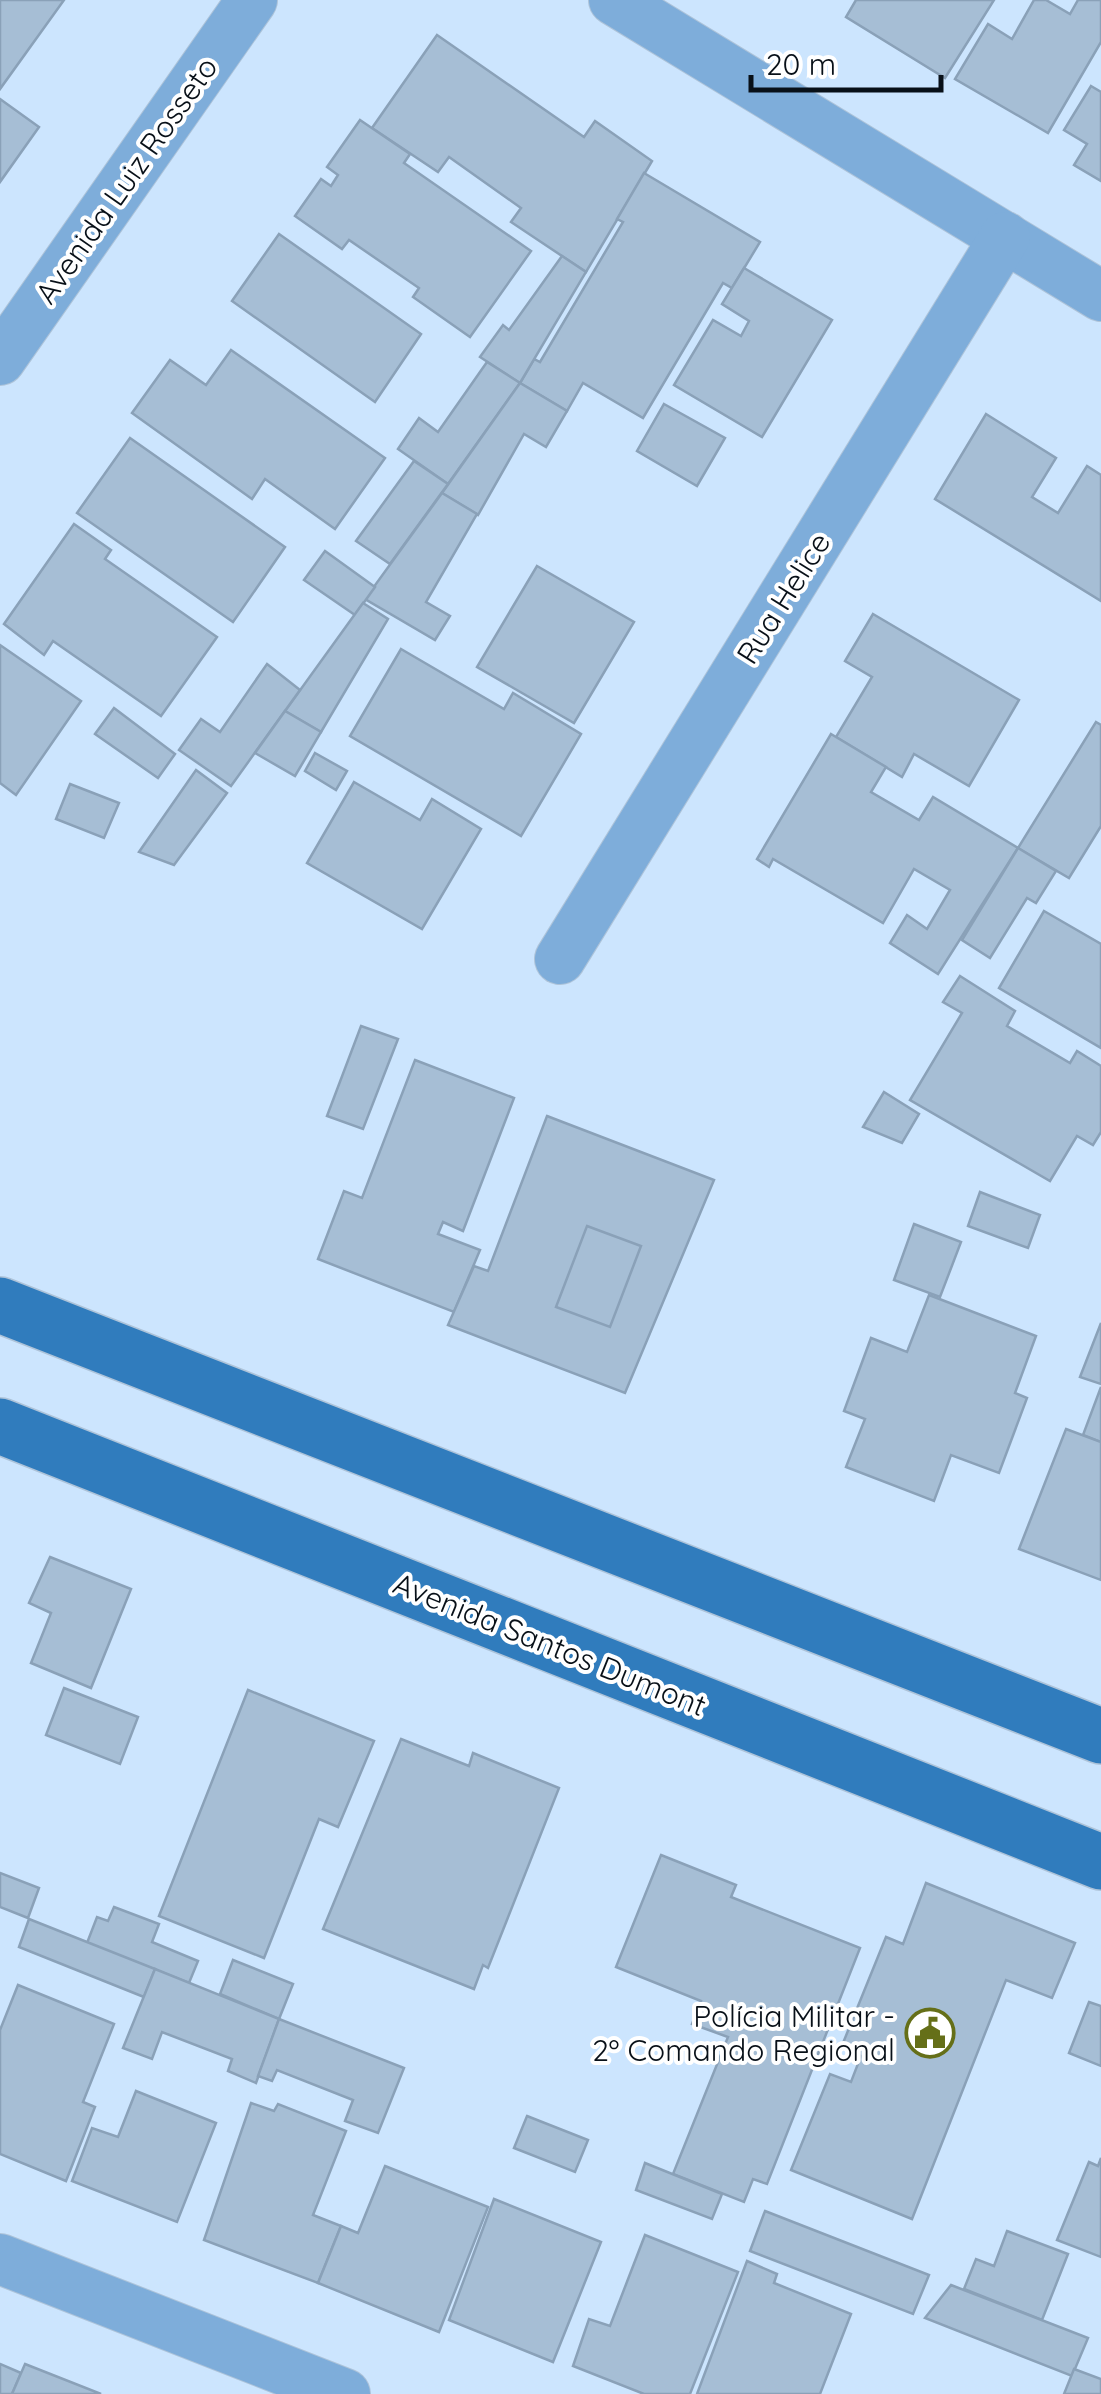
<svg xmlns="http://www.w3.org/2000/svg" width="1101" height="2394" font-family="Quicksand,sans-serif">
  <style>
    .building { fill: #a6bed5; stroke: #8aa1b8; stroke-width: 2.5 }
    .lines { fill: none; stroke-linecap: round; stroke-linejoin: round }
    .street-casing { stroke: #adc3d9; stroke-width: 52 }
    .primary-casing { stroke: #adc3d9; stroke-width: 58 }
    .street { stroke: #7eadda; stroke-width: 50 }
    .primary { stroke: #307cbd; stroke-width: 55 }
    .labels { text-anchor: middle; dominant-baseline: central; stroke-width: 8; stroke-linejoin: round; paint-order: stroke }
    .street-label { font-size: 30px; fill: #081018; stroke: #fff }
    .poi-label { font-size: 30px; fill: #081018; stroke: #fff; text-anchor: end }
  </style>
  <rect width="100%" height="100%" fill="#cce5fe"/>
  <g class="building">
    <path d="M 0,0 L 64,0 L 0,89 Z"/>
    <path d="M 856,0 L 994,0 L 945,78 L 846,17 Z"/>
    <path d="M 1034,0 L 1046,0 L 1070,14 L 1078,0 L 1101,0 L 1101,42 L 1048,133 L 955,79 L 988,24 L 1012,39 Z"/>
    <path d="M 437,35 L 584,137 L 595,121 L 652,161 L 586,272 L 511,222 L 521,208 L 449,157 L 438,172 L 372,128 Z"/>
    <path d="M 1091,86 L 1101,92 L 1101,181 L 1074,165 L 1087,144 L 1064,130 Z"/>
    <path d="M 0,99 L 39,127 L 0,182 Z"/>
    <path d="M 360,120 L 410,154 L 404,163 L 531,251 L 470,337 L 413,297 L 419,288 L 349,240 L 342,249 L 295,216 L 321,179 L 331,186 L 338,175 L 327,167 Z"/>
    <path d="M 644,173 L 760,242 L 732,288 L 723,283 L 643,418 L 583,383 L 567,411 L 520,383 L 534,359 L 540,362 L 623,222 L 617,219 Z"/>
    <path d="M 279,234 L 421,334 L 375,402 L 232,301 Z"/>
    <path d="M 562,256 L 586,272 L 520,383 L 480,357 L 503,325 L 509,330 Z"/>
    <path d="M 744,268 L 832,320 L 762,437 L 674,385 L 713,320 L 741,336 L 749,321 L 722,304 Z"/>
    <path d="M 231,350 L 385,458 L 335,529 L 265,479 L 252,499 L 132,413 L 170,360 L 206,385 Z"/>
    <path d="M 487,362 L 520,383 L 448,484 L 398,449 L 419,418 L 438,432 Z"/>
    <path d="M 520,383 L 567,411 L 546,447 L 524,434 L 478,515 L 442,493 Z"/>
    <path d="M 664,404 L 725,438 L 697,486 L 637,451 Z"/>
    <path d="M 986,414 L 1056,458 L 1032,497 L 1058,513 L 1087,466 L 1101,475 L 1101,601 L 935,499 Z"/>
    <path d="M 130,438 L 285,547 L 233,622 L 77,513 Z"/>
    <path d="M 414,461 L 448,484 L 390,564 L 356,541 Z"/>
    <path d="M 442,493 L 477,514 L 426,602 L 450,616 L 435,640 L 365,599 Z"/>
    <path d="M 74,524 L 111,550 L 105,559 L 217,637 L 161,716 L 53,641 L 44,655 L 4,624 Z"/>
    <path d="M 325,551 L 375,587 L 355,615 L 304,580 Z"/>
    <path d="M 537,566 L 634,622 L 574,723 L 477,667 Z"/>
    <path d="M 363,603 L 388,619 L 321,732 L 285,711 Z"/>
    <path d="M 873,614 L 1019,700 L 969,786 L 914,754 L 902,777 L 836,737 L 872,677 L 845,661 Z"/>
    <path d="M 0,645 L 81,701 L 16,795 L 0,783 Z"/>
    <path d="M 401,649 L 504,709 L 513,693 L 581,734 L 521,836 L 350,736 Z"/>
    <path d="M 267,664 L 300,690 L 231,786 L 179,750 L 201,719 L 220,732 Z"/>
    <path d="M 114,708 L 175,754 L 158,778 L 95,734 Z"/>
    <path d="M 285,711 L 321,732 L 295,776 L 255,753 Z"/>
    <path d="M 1096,722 L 1101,725 L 1101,826 L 1069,878 L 1018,848 Z"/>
    <path d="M 831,734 L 886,767 L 871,792 L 919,820 L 933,797 L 1018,848 L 938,974 L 890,943 L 907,915 L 927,929 L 950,890 L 914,869 L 883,923 L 773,859 L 769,867 L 757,859 Z"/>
    <path d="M 315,753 L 347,771 L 336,790 L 305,771 Z"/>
    <path d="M 196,770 L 227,793 L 174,865 L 139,852 Z"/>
    <path d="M 354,782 L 420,820 L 432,799 L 481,829 L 422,929 L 307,863 Z"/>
    <path d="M 70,784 L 119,803 L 104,838 L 56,819 Z"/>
    <path d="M 1018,848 L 1056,871 L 1036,903 L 1027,898 L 990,958 L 962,940 Z"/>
    <path d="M 1044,911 L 1101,944 L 1101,1048 L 999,988 Z"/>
    <path d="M 960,976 L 1015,1011 L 1007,1026 L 1070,1063 L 1077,1051 L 1101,1066 L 1101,1132 L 1093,1145 L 1077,1136 L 1050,1181 L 910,1100 L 962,1013 L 943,1002 Z"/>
    <path d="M 361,1026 L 398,1039 L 363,1129 L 327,1116 Z"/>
    <path d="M 415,1060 L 514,1098 L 463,1231 L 443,1222 L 438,1234 L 480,1250 L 454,1312 L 318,1259 L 344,1191 L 362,1198 Z"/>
    <path d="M 884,1092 L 919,1114 L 902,1143 L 863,1127 Z"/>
    <path d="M 547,1116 L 714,1180 L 625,1393 L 448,1325 L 474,1266 L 488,1271 Z"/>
    <path d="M 980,1192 L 1040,1215 L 1028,1248 L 968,1226 Z"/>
    <path d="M 914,1224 L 961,1242 L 940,1297 L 894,1280 Z"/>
    <path d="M 587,1226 L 641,1246 L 610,1327 L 556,1307 Z"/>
    <path d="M 929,1295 L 1036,1336 L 1015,1393 L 1027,1398 L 999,1473 L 951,1455 L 934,1501 L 846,1467 L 865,1419 L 844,1411 L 871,1338 L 907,1352 Z"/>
    <path d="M 1101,1323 L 1101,1384 L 1080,1377 Z"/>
    <path d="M 1101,1387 L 1101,1442 L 1083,1435 Z"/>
    <path d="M 1066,1429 L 1101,1442 L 1101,1580 L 1019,1549 Z"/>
    <path d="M 50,1557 L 131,1589 L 91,1688 L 31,1663 L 51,1613 L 29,1603 Z"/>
    <path d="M 64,1688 L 138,1717 L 120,1764 L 46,1735 Z"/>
    <path d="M 248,1690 L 374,1741 L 338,1827 L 319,1819 L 264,1958 L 159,1916 Z"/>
    <path d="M 401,1739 L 469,1766 L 473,1753 L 559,1788 L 488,1968 L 483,1965 L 474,1989 L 323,1929 Z"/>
    <path d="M 661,1855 L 736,1885 L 731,1897 L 860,1948 L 767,2184 L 753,2179 L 744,2202 L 673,2174 L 728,2037 L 692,2024 L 701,2001 L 616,1967 Z"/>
    <path d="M 0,1873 L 39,1888 L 28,1918 L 0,1907 Z"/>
    <path d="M 926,1883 L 1075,1943 L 1052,1998 L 1006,1980 L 912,2219 L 791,2170 L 830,2074 L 851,2082 L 861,2056 L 841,2048 L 886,1937 L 903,1944 Z"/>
    <path d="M 114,1907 L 159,1924 L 152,1942 L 198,1961 L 189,1983 L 87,1943 L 97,1917 L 108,1921 Z"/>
    <path d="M 29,1919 L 155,1969 L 144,1997 L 19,1947 Z"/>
    <path d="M 233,1960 L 293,1984 L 279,2019 L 220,1994 Z"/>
    <path d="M 155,1969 L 279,2019 L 256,2083 L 228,2071 L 232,2059 L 162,2032 L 152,2059 L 123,2048 Z"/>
    <path d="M 18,1985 L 114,2024 L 83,2102 L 95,2107 L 66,2181 L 0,2154 L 0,2030 Z"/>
    <path d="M 1089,2002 L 1101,2006 L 1101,2066 L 1069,2053 Z"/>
    <path d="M 279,2019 L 404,2068 L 378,2133 L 345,2121 L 353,2100 L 277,2070 L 272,2081 L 258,2076 Z"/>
    <path d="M 136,2091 L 216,2123 L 177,2222 L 72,2181 L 92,2128 L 118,2137 Z"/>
    <path d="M 251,2103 L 274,2111 L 278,2104 L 346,2131 L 313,2215 L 341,2226 L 318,2283 L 204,2240 Z"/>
    <path d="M 527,2116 L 588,2140 L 575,2172 L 514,2148 Z"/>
    <path d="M 1101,2158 L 1101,2257 L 1057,2240 L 1089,2162 L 1098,2166 Z"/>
    <path d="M 645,2163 L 722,2194 L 712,2219 L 636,2190 Z"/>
    <path d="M 385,2166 L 488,2207 L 439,2332 L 318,2283 L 341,2226 L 358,2233 Z"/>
    <path d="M 494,2199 L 601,2242 L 553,2362 L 449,2320 Z"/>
    <path d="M 765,2211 L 929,2275 L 913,2314 L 750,2251 Z"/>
    <path d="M 1007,2231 L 1068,2254 L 1042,2320 L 964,2289 L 976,2259 L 994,2266 Z"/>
    <path d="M 645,2235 L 738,2272 L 690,2394 L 644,2394 L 573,2366 L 589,2319 L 610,2326 Z"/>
    <path d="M 747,2261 L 777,2274 L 774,2283 L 851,2314 L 820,2394 L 697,2394 Z"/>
    <path d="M 951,2285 L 1088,2338 L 1072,2376 L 925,2318 Z"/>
    <path d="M 0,2364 L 21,2373 L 12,2394 L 0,2394 Z"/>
    <path d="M 25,2364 L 101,2394 L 12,2394 Z"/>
    <path d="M 1074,2369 L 1101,2379 L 1101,2394 L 1064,2394 Z"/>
  </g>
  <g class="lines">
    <g class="street-casing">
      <g id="street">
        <path d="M 614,0 L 1101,296"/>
        <path d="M 0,360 L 252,0"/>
        <path d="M 560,959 L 1005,237"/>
        <path d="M 0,2259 L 345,2394"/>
      </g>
    </g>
    <g class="primary-casing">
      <g id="primary">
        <path d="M 0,1305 L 1101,1736"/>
        <path d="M 0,1426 L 1101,1862"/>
      </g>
    </g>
    <use href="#street" class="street"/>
    <use href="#primary" class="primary"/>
  </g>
  <defs>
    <g id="civic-ring" transform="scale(2.5)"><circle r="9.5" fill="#fff" stroke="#656f18" stroke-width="1.5"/><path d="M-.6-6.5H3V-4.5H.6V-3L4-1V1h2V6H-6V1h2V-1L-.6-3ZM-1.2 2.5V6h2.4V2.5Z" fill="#656f18"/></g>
  </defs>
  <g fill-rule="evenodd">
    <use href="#civic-ring" x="930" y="2033"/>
  </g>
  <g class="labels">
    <g class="street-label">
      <text transform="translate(126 180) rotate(-55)">Avenida Luiz Rosseto</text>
      <text transform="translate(783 598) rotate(-58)">Rua Helice</text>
      <text transform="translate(550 1644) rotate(22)">Avenida Santos Dumont</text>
    </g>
    <g class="poi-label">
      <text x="895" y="2016">Polícia Militar -<tspan x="895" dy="34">2º Comando Regional</tspan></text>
    </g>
  </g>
  <path d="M751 75v15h190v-15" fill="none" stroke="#081018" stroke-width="5"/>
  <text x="766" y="75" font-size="30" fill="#081018" stroke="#ffffff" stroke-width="8" paint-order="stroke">20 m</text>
</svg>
